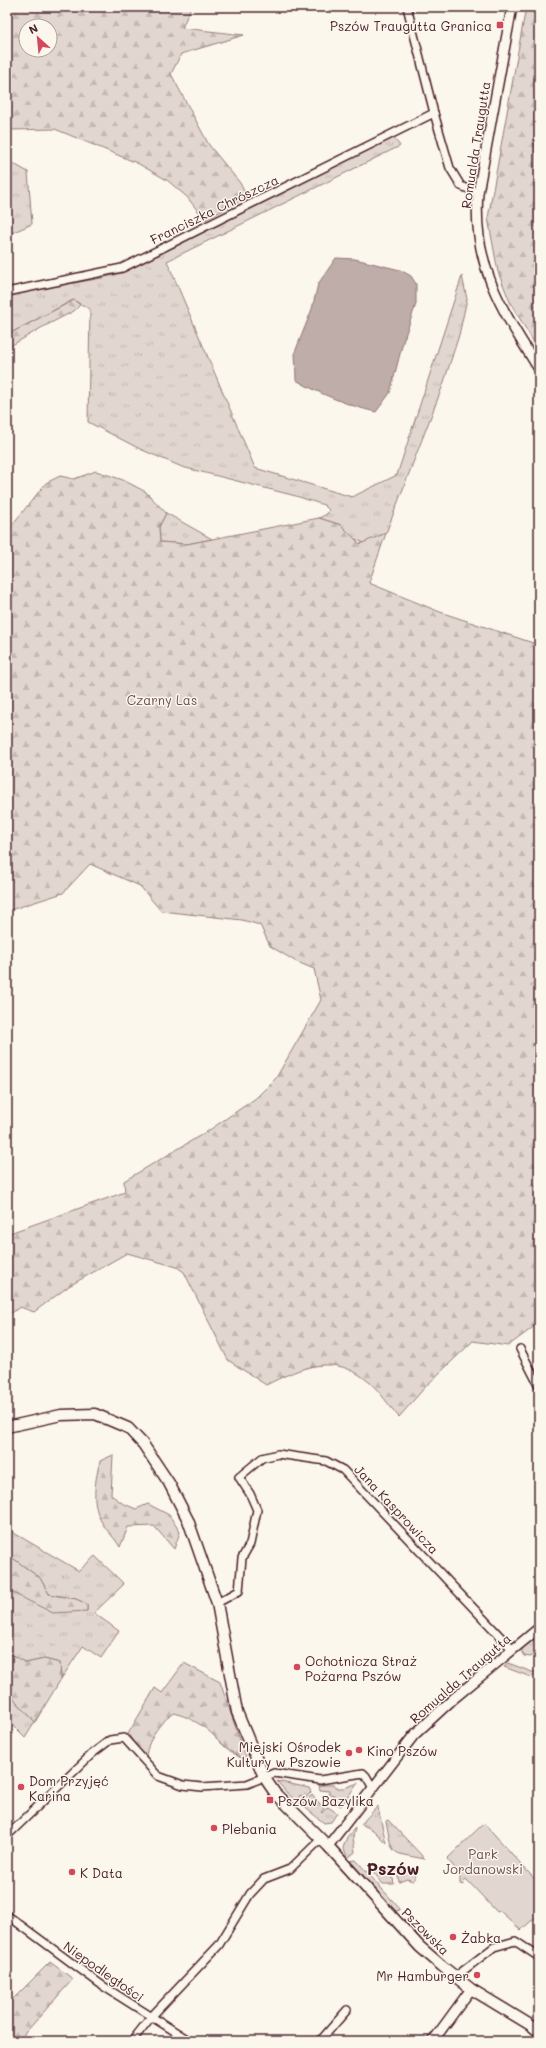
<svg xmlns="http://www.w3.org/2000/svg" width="546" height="2048" font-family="Mali,sans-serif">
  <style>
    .grass { fill: url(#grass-tufts); stroke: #967b7e }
    .forest { fill: url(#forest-firs); stroke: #967b7e; fill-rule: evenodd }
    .park { fill: #e2d7d0; stroke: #967b7e }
    .water { fill: #bfadaa; stroke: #907477 }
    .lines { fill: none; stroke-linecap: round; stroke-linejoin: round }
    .minor-casing { stroke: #4a1f2b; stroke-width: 10 }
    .tertiary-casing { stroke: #4a1f2b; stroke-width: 12 }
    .secondary-casing { stroke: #4a1f2b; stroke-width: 13 }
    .minor { stroke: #fbf7ec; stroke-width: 7 }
    .tertiary { stroke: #fbf7ec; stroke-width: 9 }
    .secondary { stroke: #fbf7ec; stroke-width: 10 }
    .poi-dot { fill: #d1495b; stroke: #fbf7ec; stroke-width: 1.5 }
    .labels { text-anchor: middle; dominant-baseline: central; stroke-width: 3; stroke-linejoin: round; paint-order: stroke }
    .poi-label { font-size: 13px; fill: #4a1f2b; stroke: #fbf7ec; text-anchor: start }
    .street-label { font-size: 13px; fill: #4a1f2b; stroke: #fbf7ec }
    .park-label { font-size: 13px; fill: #704d54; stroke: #fbf7ec }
    .district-label { font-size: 17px; font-weight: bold; fill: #4a1f2b; stroke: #fbf7ec }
  </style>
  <defs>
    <pattern id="grass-tufts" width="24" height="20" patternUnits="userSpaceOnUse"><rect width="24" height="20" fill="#e2d7d0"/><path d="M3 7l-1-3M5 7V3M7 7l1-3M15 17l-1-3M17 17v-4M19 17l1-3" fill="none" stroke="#c3b8b3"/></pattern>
    <pattern id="forest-firs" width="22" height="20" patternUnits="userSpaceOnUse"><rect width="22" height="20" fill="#e2d7d0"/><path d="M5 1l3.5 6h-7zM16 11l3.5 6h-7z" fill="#c3b8b3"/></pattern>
  </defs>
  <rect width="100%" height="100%" fill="#fbf7ec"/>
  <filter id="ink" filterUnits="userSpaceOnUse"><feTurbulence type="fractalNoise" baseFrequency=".025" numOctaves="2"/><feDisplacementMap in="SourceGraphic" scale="8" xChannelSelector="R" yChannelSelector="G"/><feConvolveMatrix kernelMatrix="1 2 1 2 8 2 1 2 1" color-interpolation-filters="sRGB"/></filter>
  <g filter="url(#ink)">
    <g class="grass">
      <path d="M 393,137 L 400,146 L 167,261 L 255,468 L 352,497 L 397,475 L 462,276 L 467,299 L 459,335 L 443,385 L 386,533 L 364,543 L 355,539 L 341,525 L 319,518 L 327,514 L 329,510 L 324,505 L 296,496 L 182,467 L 140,449 L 88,422 L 90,309 L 73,300 L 7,335 L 7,295 L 102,278 L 125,272 Z"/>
      <path d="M 7,160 L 28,172 L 32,224 L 7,235 Z"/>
      <path d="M 166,513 L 212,539 L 187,544 L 160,542 L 159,527 Z"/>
      <path d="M 7,1529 L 79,1571 L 95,1556 L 124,1584 L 94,1613 L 119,1631 L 101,1658 L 83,1646 L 61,1679 L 60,1663 L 44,1659 L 26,1663 L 7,1652 L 7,1589 L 28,1599 L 87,1611 L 87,1604 L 76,1599 L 49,1594 L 40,1578 L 7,1554 Z"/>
      <path d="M 539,1634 L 539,1650 L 531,1657 L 524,1656 L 522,1653 L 522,1648 Z"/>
      <path d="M 508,1663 L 532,1672 L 539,1672 L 539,1673 L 531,1677 L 504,1667 Z"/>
      <path d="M 7,1691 L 35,1722 L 25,1738 L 7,1720 Z"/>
      <path d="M 277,1781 L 309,1788 L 311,1792 L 305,1799 L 300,1795 L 298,1799 L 305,1804 L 312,1794 L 324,1809 L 321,1812 L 322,1813 L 328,1807 L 337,1813 L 331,1822 L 324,1823 L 287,1793 Z"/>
      <path d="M 358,1783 L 341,1806 L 334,1803 L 334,1795 L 329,1794 L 329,1791 L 320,1790 L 319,1785 L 334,1785 L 336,1788 L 344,1788 Z"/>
      <path d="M 378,1806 L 378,1808 L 386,1843 L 373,1830 L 361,1824 Z"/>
      <path d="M 388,1820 L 425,1859 C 389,1852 393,1857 386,1821 Z"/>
      <path d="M 355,1828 L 353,1837 L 355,1852 L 348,1858 L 343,1848 L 347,1837 Z"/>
      <path d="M 356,1860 L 400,1909 L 400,1910 L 396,1911 L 393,1909 L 350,1861 Z"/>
      <path d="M 391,1868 L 394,1884 L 383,1884 L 371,1869 Z"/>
      <path d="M 396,1868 L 411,1869 L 416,1873 L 415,1878 L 413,1881 L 407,1879 L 399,1882 Z"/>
    </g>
    <g class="forest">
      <path d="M 7,7 L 191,7 L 182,28 L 244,35 L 181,54 L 171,74 L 209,145 L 240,183 L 247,197 L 205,220 L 187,197 L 167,180 L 137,163 L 55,129 L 11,130 L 7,135 ZM 26,26 L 50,26 L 50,50 L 26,50 Z"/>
      <path d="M 526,7 L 539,7 L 539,34 L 534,112 L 536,162 L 539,186 L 539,298 L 536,311 L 539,321 L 539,351 L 510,302 L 498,272 L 488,218 Z"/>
      <path d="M 74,300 L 80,305 L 74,311 L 41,328 L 7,348 L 7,335 Z"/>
      <path d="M 96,471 L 123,480 L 146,492 L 166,513 L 159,527 L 160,542 L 187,544 L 319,518 L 341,525 L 360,544 L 386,533 L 369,583 L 440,612 L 539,645 L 539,778 L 535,786 L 539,796 L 539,1323 L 508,1346 L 473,1341 L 426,1386 L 399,1417 C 389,1406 380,1391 369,1382 C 334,1352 302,1367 266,1385 L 228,1360 L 184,1272 L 177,1267 L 127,1253 L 69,1286 L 34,1312 L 20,1307 L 7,1316 L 7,1234 L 125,1192 L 124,1181 L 208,1131 L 256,1098 L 276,1078 L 321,1000 L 314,969 L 295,961 L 270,946 L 260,925 L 242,920 L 161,911 L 140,886 L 90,864 L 63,893 L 7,911 L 7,531 L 46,483 L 60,476 L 74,479 Z"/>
      <path d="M 113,1455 L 111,1495 L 122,1503 L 136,1509 L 148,1504 L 169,1515 L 180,1532 L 174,1549 L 154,1526 L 128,1527 L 120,1547 C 116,1540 112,1536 107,1530 C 90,1509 94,1485 100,1461 Z"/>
      <path d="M 7,1554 L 40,1578 L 49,1594 L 76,1599 L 87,1604 L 87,1611 L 53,1613 L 11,1592 L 7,1589 Z"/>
      <path d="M 7,1652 L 26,1663 L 44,1659 L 60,1663 L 61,1679 L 35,1722 L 7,1691 Z"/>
      <path d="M 184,1663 L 220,1682 L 248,1763 C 240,1757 230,1752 223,1745 C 206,1727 198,1721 175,1713 C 159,1721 146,1742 146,1760 L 128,1734 L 155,1688 L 162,1693 Z"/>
      <path d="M 50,1962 L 73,1979 L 18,2041 L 7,2041 L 7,2005 Z"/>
    </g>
    <path class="park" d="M 484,1823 L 539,1884 L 539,1914 L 521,1930 L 500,1911 L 497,1912 L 467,1880 L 464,1879 L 463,1885 L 460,1884 L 460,1874 L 447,1859 Z"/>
    <path class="water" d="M 336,258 L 355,259 L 400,270 L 411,276 L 416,284 L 416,304 L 403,342 L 390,393 L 376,412 C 349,406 320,394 296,380 L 295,352 L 312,309 L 318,284 Z"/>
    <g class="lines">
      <g class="minor-casing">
        <g id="minor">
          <path d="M 407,7 L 434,113 L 450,168 L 461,186 L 478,193"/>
          <path d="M 7,292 L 122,268 L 434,113"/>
          <path d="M 520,1349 L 539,1386"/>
          <path d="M 217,1603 L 239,1591 L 242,1558 L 250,1544 L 257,1510 L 250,1494 L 239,1477 L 262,1458 L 278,1454 L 326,1461 L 343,1470 L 513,1650"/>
          <path d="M 7,1836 L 93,1753 L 110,1740 L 124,1738 L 158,1776 L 183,1785 L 202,1787 L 247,1784 L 274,1773 L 320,1780 L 363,1773 L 366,1776 L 373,1788"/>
          <path d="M 7,1915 L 103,1986 L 190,2041"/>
          <path d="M 455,1977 L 494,1947 L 515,1941 L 539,1957"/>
          <path d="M 132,2041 L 151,2017 L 219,1945 L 250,1894 L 264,1879 L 290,1869 L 321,1839"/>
          <path d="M 320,2041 L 347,2010"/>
        </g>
      </g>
      <g class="tertiary-casing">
        <g id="tertiary">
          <path d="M 512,7 L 478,193 C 472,265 502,310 539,369"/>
          <path d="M 328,1846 L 414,1735 L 453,1699 L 539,1628"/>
          <path d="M 433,2041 L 471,1989"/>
        </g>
      </g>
      <g class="secondary-casing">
        <path id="secondary" d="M 7,1427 L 61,1415 L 95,1414 L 128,1428 L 143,1444 L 169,1483 L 188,1520 L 217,1603 L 237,1712 L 264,1777 L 275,1793 L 328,1846 L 420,1947 L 442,1966 L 471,1989 L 532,2026 L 539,2032"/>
      </g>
      <use href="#minor" class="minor"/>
      <use href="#tertiary" class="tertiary"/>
      <use href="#secondary" class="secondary"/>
    </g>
  </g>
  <g class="poi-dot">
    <rect x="496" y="21" width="8" height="8" rx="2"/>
    <circle cx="297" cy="1667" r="4"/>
    <circle cx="359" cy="1750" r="4"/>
    <circle cx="349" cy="1753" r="4"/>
    <circle cx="21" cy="1787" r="4"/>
    <rect x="266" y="1796" width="8" height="8" rx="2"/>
    <circle cx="214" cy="1828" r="4"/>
    <circle cx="72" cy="1872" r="4"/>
    <circle cx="453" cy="1937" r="4"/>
    <circle cx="477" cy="1975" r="4"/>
  </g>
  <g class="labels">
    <g class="poi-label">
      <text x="492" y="25" text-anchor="end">Pszów Traugutta Granica</text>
      <text x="305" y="1660">Ochotnicza Straż<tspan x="305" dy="15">Pożarna Pszów</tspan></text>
      <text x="341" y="1746" text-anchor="end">Miejski Ośrodek<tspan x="341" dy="15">Kultury w Pszowie</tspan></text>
      <text x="367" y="1750">Kino Pszów</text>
      <text x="29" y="1780">Dom Przyjęć<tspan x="29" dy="15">Karina</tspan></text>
      <text x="278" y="1800">Pszów Bazylika</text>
      <text x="222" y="1828">Plebania</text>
      <text x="80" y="1872">K Data</text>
      <text x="461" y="1937">Żabka</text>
      <text x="469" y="1975" text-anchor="end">Mr Hamburger</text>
    </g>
    <g class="street-label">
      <text transform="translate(475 145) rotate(-81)">Romualda Traugutta</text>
      <text transform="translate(214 209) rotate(-26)">Franciszka Chrószcza</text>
      <text transform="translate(397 1509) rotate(47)">Jana Kasprowicza</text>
      <text transform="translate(460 1678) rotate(-41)">Romualda Traugutta</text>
      <text transform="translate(426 1931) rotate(45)">Pszowska</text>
      <text transform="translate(104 1971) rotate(35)">Niepodległości</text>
    </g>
    <g class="park-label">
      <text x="162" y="699">Czarny Las</text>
      <text x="483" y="1853">Park<tspan x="483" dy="15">Jordanowski</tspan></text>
    </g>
    <g class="district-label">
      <text x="393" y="1868">Pszów</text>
    </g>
  </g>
  <rect width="546" height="2048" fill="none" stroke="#fbf7ec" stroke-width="24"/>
  <rect x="12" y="12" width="522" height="2024" fill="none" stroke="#4a1f2b" stroke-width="1.5" filter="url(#ink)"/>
  <g transform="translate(38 38) rotate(333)"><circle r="19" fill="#fbf7ec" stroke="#b4a19f"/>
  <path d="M0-3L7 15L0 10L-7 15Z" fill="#d1495b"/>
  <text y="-6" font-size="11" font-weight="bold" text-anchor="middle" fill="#4a1f2b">N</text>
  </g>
</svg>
